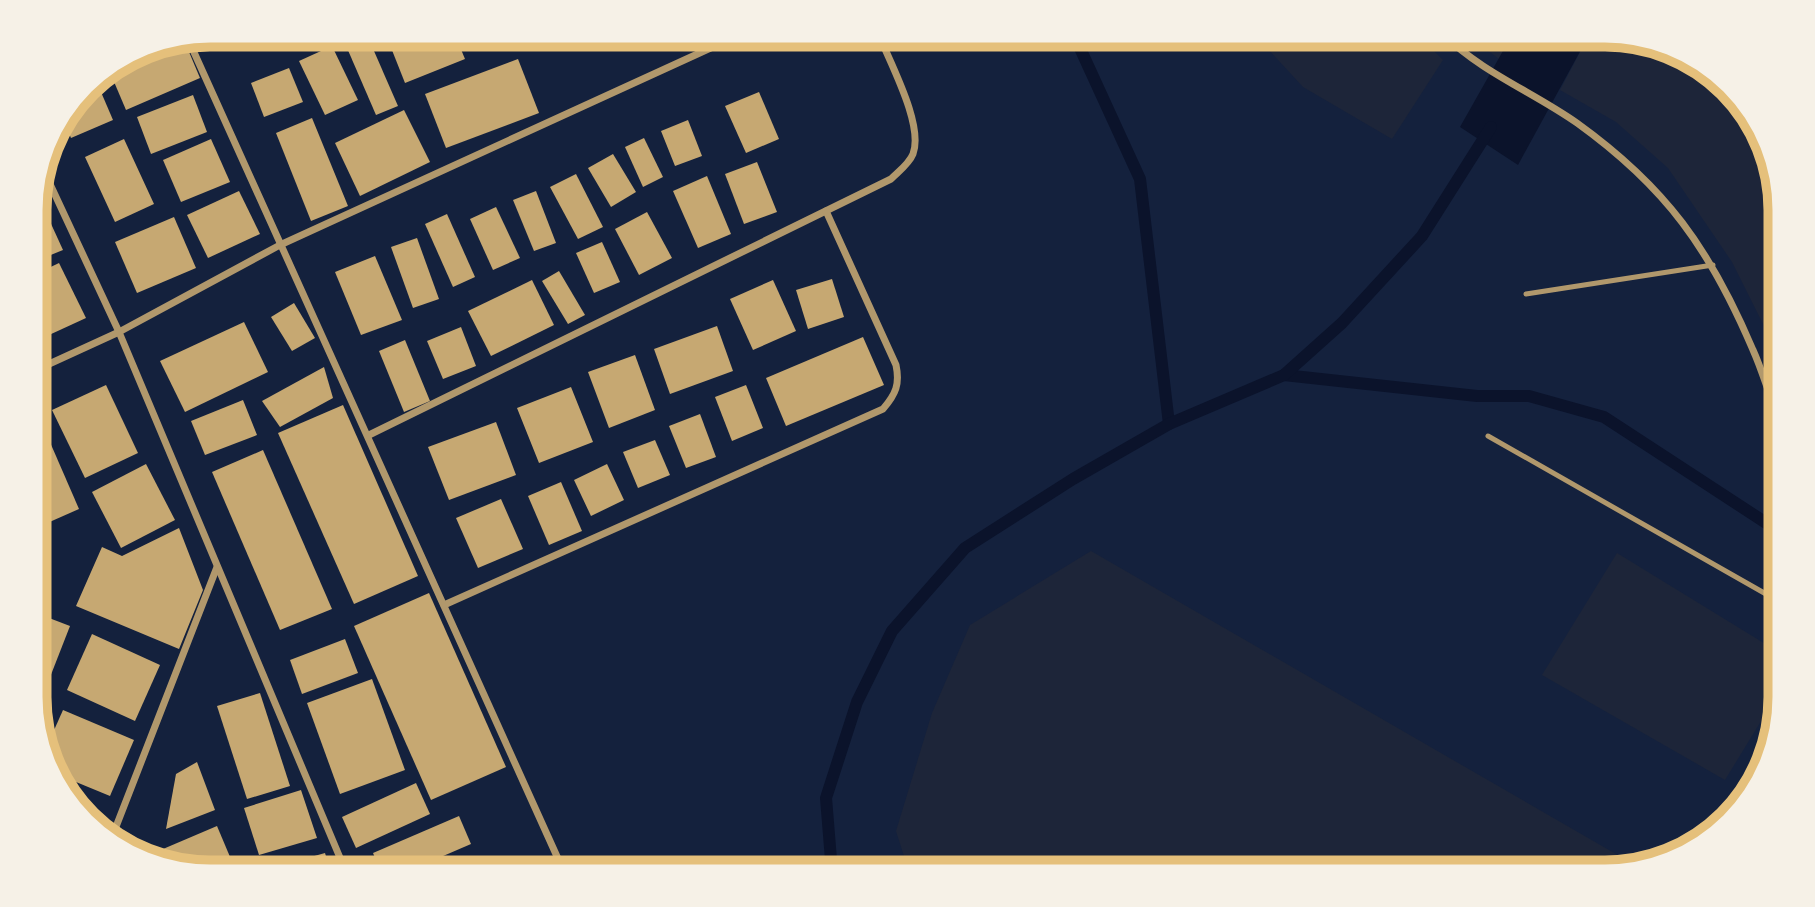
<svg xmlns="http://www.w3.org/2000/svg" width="1815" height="907" font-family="'Titillium Web',sans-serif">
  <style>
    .green { fill: #1d2539 }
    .water { fill: #0b132b }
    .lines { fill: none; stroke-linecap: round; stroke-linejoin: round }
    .stream { stroke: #0b132b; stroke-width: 12 }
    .building { fill: #c6a872 }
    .service { stroke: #b1986c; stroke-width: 5 }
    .minor { stroke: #b1986c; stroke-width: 7 }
    .rim { fill: none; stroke: #e5c07b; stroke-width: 9 }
  </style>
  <rect width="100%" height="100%" fill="#14213d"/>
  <g class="green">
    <path d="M 1255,35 L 1418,35 L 1443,60 L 1392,139 L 1303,87 Z"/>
    <path d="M 1468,35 L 1512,35 L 1499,59 Z"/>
    <path d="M 1589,35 L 1605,35 L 1682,53 L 1750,112 L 1779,187 L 1779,356 L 1732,262 L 1668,168 L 1616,122 L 1560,90 Z"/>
    <path d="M 1091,551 L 1635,865 L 1616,872 L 909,872 L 896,831 L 932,713 L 970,625 Z"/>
    <path d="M 1617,553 L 1780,653 L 1780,690 L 1725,780 L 1542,675 Z"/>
  </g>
  <path class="water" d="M 1512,35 L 1589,35 L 1518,165 L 1460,127 Z"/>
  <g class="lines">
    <g class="stream">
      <path d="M 1074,35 L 1140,179 L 1169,424"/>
      <path d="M 1284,375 L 1477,396 L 1529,396 L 1604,417 L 1780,532"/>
      <path d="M 832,872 L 826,798 L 857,702 L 892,631 L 965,548 L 1073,479 L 1169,424 L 1284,375 L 1342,323 L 1422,236 L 1491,127"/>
    </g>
  </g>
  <g class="building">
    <path d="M 357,35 L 367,35 L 398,106 L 376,115 L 344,41 Z"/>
    <path d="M 386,35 L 455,35 L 465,59 L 405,83 Z"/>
    <path d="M 184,40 L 200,78 L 126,110 L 109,70 L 145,48 Z"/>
    <path d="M 332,46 L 358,100 L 325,115 L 299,61 Z"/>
    <path d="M 518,59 L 539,113 L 446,148 L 425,94 Z"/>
    <path d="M 289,68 L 303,102 L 264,117 L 251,83 Z"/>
    <path d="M 95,78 L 113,120 L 71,138 L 63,119 Z"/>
    <path d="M 759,92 L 779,139 L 746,153 L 725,106 Z"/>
    <path d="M 193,95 L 207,132 L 151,154 L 137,117 Z"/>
    <path d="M 404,110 L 430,162 L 360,196 L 335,143 Z"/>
    <path d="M 312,118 L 348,206 L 311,221 L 276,133 Z"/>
    <path d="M 688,120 L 702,156 L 675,166 L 661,131 Z"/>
    <path d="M 644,138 L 663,177 L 643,187 L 625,147 Z"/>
    <path d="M 124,139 L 154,204 L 115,222 L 85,157 Z"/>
    <path d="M 211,139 L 230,182 L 181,202 L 163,160 Z"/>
    <path d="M 613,154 L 636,192 L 611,207 L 588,168 Z"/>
    <path d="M 757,162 L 777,212 L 744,224 L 725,174 Z"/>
    <path d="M 576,174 L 603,227 L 578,239 L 550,187 Z"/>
    <path d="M 707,176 L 731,234 L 698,248 L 673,191 Z"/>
    <path d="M 239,191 L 260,234 L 208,258 L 187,215 Z"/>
    <path d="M 536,191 L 556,243 L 534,251 L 513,200 Z"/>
    <path d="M 496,207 L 520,258 L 493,270 L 470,219 Z"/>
    <path d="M 647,212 L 672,258 L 639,275 L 615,229 Z"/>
    <path d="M 447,214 L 475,277 L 453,287 L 425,224 Z"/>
    <path d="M 47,215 L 63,250 L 36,261 L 35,220 Z"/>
    <path d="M 174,217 L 196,268 L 137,293 L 115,242 Z"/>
    <path d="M 417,238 L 439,299 L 413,308 L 391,247 Z"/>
    <path d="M 602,242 L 620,282 L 594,293 L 576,253 Z"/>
    <path d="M 375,256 L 402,320 L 361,335 L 335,272 Z"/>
    <path d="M 59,263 L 86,318 L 36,341 L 36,274 Z"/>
    <path d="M 559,271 L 585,315 L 568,324 L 542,281 Z"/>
    <path d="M 832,279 L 844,317 L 808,329 L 796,290 Z"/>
    <path d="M 532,280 L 554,325 L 491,356 L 468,311 Z"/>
    <path d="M 773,280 L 796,331 L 753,350 L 730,299 Z"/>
    <path d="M 294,303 L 315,338 L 292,351 L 271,317 Z"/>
    <path d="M 244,322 L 268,372 L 185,412 L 160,361 Z"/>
    <path d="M 717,326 L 733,371 L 670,394 L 654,349 Z"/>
    <path d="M 461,327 L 476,366 L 443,379 L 427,341 Z"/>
    <path d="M 863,337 L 884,385 L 786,426 L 766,378 Z"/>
    <path d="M 405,340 L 430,401 L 404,412 L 379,351 Z"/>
    <path d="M 635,355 L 655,410 L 609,428 L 588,372 Z"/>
    <path d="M 324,367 L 333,398 L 280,427 L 262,401 Z"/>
    <path d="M 106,385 L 138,453 L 85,478 L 52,410 Z"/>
    <path d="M 746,385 L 763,428 L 732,441 L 715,397 Z"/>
    <path d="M 571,387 L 593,442 L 539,463 L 517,408 Z"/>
    <path d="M 243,400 L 257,435 L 205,455 L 191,421 Z"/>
    <path d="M 343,405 L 418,576 L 354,604 L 278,433 Z"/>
    <path d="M 36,410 L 79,509 L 45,524 L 36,502 Z"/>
    <path d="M 700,414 L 716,457 L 686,468 L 669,426 Z"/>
    <path d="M 496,422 L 516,475 L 449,500 L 428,447 Z"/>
    <path d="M 655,440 L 670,475 L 638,488 L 623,452 Z"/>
    <path d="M 263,450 L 332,609 L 280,630 L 212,472 Z"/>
    <path d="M 146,464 L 175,520 L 121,548 L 92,492 Z"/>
    <path d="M 607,464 L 624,500 L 591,516 L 574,480 Z"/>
    <path d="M 561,482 L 582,531 L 549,545 L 528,496 Z"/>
    <path d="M 501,499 L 523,549 L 478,568 L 456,518 Z"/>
    <path d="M 179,528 L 203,590 L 179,649 L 76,606 L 102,547 L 122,556 Z"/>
    <path d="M 429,593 L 506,767 L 431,800 L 354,626 Z"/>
    <path d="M 36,613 L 70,626 L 45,690 L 36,687 Z"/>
    <path d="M 92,634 L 160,665 L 135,721 L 67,690 Z"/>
    <path d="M 345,639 L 358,673 L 302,694 L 290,660 Z"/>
    <path d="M 372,679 L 405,770 L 340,794 L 307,703 Z"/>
    <path d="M 260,693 L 290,786 L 247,799 L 217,706 Z"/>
    <path d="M 63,710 L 134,740 L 110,796 L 59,775 L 47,746 Z"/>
    <path d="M 197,762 L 215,810 L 166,829 L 176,774 Z"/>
    <path d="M 416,783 L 430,814 L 356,848 L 342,817 Z"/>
    <path d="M 301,790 L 317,838 L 259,855 L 244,808 Z"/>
    <path d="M 70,801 L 96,809 L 93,821 L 71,803 Z"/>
    <path d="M 459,816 L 471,844 L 406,872 L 381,872 L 373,853 Z"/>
    <path d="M 217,826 L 233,864 L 210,872 L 168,862 L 163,849 Z"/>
    <path d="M 325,853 L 331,872 L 281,872 L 279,866 Z"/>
  </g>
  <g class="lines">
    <g class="service">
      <path d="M 1526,294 L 1713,265"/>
      <path d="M 1488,436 L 1780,602"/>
    </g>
    <g class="minor">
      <path d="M 1444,35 C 1483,73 1533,92 1577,123 C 1666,187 1710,249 1753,350 C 1763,372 1769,396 1779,419"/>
      <path d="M 188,39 L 564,872"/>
      <path d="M 192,48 L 220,35"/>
      <path d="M 43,169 L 119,332 L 346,872"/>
      <path d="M 36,370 L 119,332 L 280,245 L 739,35"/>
      <path d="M 369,435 L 891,179 C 899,171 909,164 913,154 C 924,125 890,63 879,35"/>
      <path d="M 444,605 L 883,409 C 896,394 900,384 896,365 L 826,211"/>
      <path d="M 112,837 L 217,567"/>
    </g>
  </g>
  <path d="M0 0H1815V907H0ZM210 47H1605A163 163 0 0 1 1768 210V697A163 163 0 0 1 1605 860H210A163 163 0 0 1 47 697V210A163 163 0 0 1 210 47Z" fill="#f6f1e7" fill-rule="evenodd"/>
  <path class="rim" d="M210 47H1605A163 163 0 0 1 1768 210V697A163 163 0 0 1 1605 860H210A163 163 0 0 1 47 697V210A163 163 0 0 1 210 47Z"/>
</svg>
